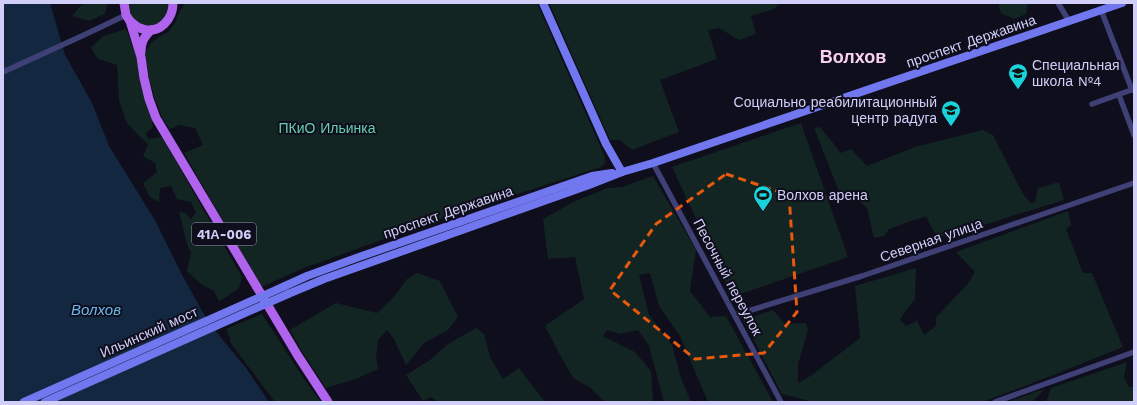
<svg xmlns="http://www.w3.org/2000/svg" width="1137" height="405" font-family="'Work Sans',sans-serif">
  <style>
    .green { fill: #122523 }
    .water { fill: #132840 }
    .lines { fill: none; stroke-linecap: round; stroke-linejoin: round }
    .street { stroke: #3e4076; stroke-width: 5.5 }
    .secondary { stroke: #7177ee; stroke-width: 8 }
    .primary { stroke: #b063ec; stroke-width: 9 }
    .secondary-bridge { stroke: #7177ee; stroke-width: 8 }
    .marked { fill: none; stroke: #e8590c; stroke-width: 3; stroke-dasharray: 8 5; stroke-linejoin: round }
    .labels { text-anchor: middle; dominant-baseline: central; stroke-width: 4; stroke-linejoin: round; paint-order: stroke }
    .shield { fill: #0f0e1c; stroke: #9795b7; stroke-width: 1 }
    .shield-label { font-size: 13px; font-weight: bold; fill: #d1cff9 }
    .street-label { font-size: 14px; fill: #d1cff9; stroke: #0f0e1c }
    .poi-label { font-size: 14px; fill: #d1cff9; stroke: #0f0e1c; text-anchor: start }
    .park-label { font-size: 14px; fill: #65cfae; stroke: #0f0e1c }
    .water-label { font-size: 15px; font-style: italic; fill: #69b9ed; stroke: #0f0e1c }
    .district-label { font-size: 18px; font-weight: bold; fill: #f9d1ed; stroke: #0f0e1c }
  </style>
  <rect width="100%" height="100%" fill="#0f0e1c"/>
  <g class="green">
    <path d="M 83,3 L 108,3 L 105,14 L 89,21 L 72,16 Z"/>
    <path d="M 129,3 L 169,3 L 170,4 C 168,9 167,16 164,19 C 152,35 127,22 129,3 Z"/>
    <path d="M 185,3 L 537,3 L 604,155 C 606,160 606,163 601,167 L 422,225 L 365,246 L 304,268 L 261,287 L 184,153 L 203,145 L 195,128 L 179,125 L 170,129 L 162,117 L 155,99 L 149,78 L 145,53 L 151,43 L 159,37 L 168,32 L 175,23 L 179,13 Z"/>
    <path d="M 549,3 L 780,3 L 774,9 L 751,16 L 756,34 L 739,40 L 719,28 L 708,30 L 717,59 L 660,80 L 679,132 L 632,150 L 620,140 L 610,140 Z"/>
    <path d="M 998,3 L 1028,3 L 1026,14 L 1014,19 L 1001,13 Z"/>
    <path d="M 126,29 L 136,55 L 142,88 L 151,117 L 153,127 L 146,133 L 148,139 L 162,137 L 242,277 L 239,288 L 228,296 L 219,301 L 214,291 L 201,284 L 187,271 L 191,253 L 187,244 L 179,212 L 185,213 L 191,219 L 196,212 L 191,202 L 177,199 L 171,186 L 160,188 L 159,202 L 150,197 L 143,183 L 157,172 L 155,163 L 143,156 L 148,144 L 139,136 L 127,123 L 119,101 L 117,65 L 98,59 L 91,48 L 103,36 Z"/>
    <path d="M 801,123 L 848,257 L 732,297 L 672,167 Z"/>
    <path d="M 820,127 L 841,153 L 851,149 L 867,166 L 915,147 L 983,130 L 993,135 L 1023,194 L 1031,203 L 1035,202 L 1038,188 L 1059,182 L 1064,200 L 945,237 L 934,232 L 926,216 L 889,229 L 884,236 L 874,238 L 867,208 L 853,196 L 838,189 L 814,128 Z"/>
    <path d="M 653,176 L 696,250 L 690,291 L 710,317 L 726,316 L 773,402 L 708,402 L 680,336 L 659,306 L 650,273 L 639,275 L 649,315 L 672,345 L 681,378 L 691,402 L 664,402 L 649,346 L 638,330 L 620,334 L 607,330 L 603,336 L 635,352 L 651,371 L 653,402 L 605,402 L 591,388 L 573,378 L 560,355 L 545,326 L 584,299 L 575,257 L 548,259 L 543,219 L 575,201 L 608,188 L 622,187 Z"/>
    <path d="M 1068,211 L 1071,225 L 1066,229 L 1083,273 L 1092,273 L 1123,347 L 1056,374 L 982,402 L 811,402 L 810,401 L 782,394 L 743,320 L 773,310 L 785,324 L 806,323 L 808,330 L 798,364 L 798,383 L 812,375 L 860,338 L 855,286 L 916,268 L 915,299 L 905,312 L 900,320 L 906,326 L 917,321 L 924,335 L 936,326 L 936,317 L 967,285 L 975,272 L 956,252 Z"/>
    <path d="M 417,273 L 440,281 L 458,317 L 448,330 L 424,343 L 406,365 L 394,339 L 387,330 L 378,340 L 376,357 L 378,369 L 358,378 L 326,388 L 301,350 L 290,330 L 336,303 L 377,313 L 394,297 L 407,279 Z"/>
    <path d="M 262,314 L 306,382 L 321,402 L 275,402 L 230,342 L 230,337 L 226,329 Z"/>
    <path d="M 476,328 L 484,334 L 490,357 L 503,379 L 519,368 L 541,397 L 547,402 L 435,402 L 436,400 L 431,397 L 423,401 L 406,375 L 430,360 L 448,344 Z"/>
    <path d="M 1127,362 L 1124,377 L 1129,387 L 1134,387 L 1134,402 L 1046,402 L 1051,388 Z"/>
    <path d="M 1044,390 L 1032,402 L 1008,402 L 1038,391 Z"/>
  </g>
  <path class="water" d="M 3,3 L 50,3 L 65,55 L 92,103 L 109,146 L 156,222 L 180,271 L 203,313 L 222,339 L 246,368 L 269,402 L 3,402 Z"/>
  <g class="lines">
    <g class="street">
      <path d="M 1058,3 L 1069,21"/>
      <path d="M 1101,10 L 1132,90"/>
      <path d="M 3,72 L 84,35 L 126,15"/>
      <path d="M 1119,95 L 1134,135"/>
      <path d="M 1092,104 L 1134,89"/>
      <path d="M 653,163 L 781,402"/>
      <path d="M 735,315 L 862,276 L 1134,183"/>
      <path d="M 995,402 L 1134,352"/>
    </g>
    <g class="secondary">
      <path d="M 543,3 L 606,144 L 622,172"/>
      <path d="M 285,286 L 307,276 L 359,257 L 592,176 L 612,173"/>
      <path d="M 288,294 L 324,279 L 589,185 L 622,172 L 653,163 L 1122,3"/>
    </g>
    <g class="primary">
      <path d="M 124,3 L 126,15 L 130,21 L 141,57 L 144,78 L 149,99 L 156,118 L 298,356 L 328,402"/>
      <path d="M 130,21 C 134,24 137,28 143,29 C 160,34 173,19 173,3"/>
      <path d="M 141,52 C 141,42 144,37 151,30"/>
    </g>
    <g class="secondary-bridge">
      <path d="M 24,402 L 285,286"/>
      <path d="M 45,402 L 288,294"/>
    </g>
  </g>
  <path class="marked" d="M 726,174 L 789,195 L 797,312 L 764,353 L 695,359 L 610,290 L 656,224 Z"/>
  <defs>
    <g id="school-pin" transform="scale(1)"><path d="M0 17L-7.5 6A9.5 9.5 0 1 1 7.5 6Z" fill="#1ad3da" stroke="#0f0e1c"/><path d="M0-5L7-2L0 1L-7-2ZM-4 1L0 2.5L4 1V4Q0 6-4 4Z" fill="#111"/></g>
    <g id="stadium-pin" transform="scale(1)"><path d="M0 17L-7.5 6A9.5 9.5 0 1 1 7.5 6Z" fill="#1ad3da" stroke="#0f0e1c"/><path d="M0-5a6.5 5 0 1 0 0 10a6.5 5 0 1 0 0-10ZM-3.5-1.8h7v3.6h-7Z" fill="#111"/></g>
  </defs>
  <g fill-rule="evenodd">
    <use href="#school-pin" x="1018" y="73"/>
    <use href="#school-pin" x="951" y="110"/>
    <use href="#stadium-pin" x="763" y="195"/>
  </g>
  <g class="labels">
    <rect class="shield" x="192" y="223" width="64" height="22" rx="3"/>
    <g class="shield-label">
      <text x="224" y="234">41А-006</text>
    </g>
    <g class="street-label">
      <text transform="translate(971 41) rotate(-19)">проспект Державина</text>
      <text transform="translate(448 212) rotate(-19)">проспект Державина</text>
      <text transform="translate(931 240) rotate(-19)">Северная улица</text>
      <text transform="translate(728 277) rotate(62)">Песочный переулок</text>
      <text transform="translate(149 332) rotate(-24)">Ильинский мост</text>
    </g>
    <g class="poi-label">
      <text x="1032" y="65">Специальная<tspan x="1032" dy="16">школа №4</tspan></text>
      <text x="937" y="102" text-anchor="end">Социально реабилитационный<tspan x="937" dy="16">центр радуга</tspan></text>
      <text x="777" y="195">Волхов арена</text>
    </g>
    <g class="park-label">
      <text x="327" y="128">ПКиО Ильинка</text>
    </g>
    <g class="water-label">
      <text x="96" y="310">Волхов</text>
    </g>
    <g class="district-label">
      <text x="853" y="56">Волхов</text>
    </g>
  </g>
  <rect width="1137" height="405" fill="none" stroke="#d1cff9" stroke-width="8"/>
</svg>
